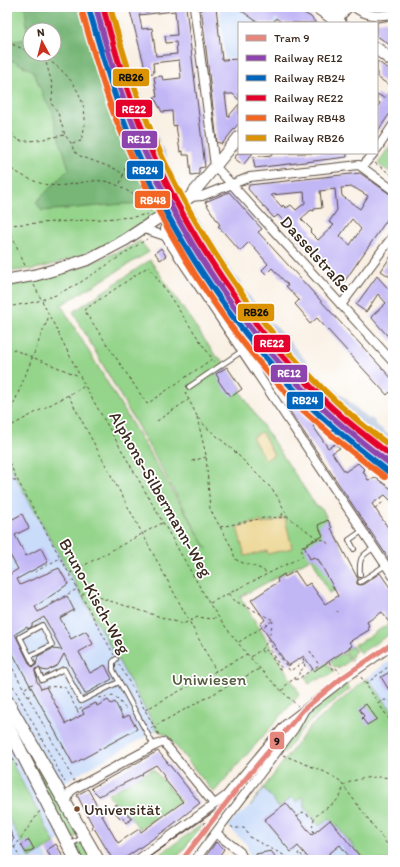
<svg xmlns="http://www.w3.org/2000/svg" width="400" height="867" font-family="Itim,sans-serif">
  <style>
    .built { fill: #c9dcf9 }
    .industrial { fill: #b6c5de }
    .green { fill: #94d48b; stroke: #687f54; fill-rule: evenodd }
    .forest { fill: #77b677; stroke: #59704a; fill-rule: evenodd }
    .sand { fill: #eeda9e; stroke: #94825e }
    .building { fill: #c2b7f5; fill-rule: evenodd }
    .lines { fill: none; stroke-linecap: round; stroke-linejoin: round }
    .lane-casing { stroke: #58483c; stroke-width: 6 }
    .street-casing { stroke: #58483c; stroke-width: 10 }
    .secondary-casing { stroke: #58483c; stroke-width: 13 }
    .primary-casing { stroke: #58483c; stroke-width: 14 }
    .path { stroke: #58483c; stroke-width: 1; stroke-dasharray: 3 3; stroke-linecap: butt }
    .lane { stroke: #fff; stroke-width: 4 }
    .street { stroke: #fff; stroke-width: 8 }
    .secondary { stroke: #fff; stroke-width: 11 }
    .primary { stroke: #fff; stroke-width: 12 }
    .tram { stroke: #3b2a1e; stroke-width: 1 }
    .rail-casing { stroke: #3b2a1e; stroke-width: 3.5 }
    .rail { stroke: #fff; stroke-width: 2; stroke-dasharray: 6; stroke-linecap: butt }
    .rail-1-casing { stroke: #fff; stroke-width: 9 }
    .rail-2-casing { stroke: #fff; stroke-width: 9 }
    .rail-3-casing { stroke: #fff; stroke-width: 9 }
    .rail-4-casing { stroke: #fff; stroke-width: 9 }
    .rail-5-casing { stroke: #fff; stroke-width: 9 }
    .rail-1 { stroke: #8e44ad; stroke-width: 6 }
    .rail-2 { stroke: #0065bd; stroke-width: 6 }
    .rail-3 { stroke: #e4002b; stroke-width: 6 }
    .rail-4 { stroke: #f26522; stroke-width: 6 }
    .rail-5 { stroke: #db9304; stroke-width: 6 }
    .tram-1-casing { stroke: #fff; stroke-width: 8 }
    .tram-1 { stroke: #e6877e; stroke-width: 5 }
    .bus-dot { fill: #7a4b2a; stroke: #fff; stroke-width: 1.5 }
    .labels { text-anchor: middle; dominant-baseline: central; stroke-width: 3.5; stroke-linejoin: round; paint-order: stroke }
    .bus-label { font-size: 16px; fill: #3b2a1e; stroke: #fff; text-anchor: start }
    .street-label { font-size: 17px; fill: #3b2a1e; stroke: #fff }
    .park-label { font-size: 17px; fill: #565d3f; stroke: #fff }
    .line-badge { stroke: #fff; stroke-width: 1.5 }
    .badge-label { font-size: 11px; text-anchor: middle; font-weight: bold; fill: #fff }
    .pale-badge-label { font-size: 11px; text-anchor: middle; font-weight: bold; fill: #111 }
  </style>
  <rect width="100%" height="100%" fill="#fff"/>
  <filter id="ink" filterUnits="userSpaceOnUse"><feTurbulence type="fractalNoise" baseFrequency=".025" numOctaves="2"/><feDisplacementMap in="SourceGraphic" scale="8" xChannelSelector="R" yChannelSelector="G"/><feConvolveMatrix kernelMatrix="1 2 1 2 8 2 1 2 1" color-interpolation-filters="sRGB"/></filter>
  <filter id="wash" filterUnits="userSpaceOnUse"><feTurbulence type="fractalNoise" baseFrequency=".012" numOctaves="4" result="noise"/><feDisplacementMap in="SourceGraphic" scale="16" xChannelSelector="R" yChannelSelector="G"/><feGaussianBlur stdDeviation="0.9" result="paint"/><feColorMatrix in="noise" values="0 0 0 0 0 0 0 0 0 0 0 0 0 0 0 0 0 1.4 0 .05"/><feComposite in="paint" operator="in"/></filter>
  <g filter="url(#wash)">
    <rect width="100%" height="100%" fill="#f9f0e3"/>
    <g class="built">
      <path d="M 219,7 L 259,7 L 282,23 L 239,23 L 239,58 L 225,59 Z"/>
      <path d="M 7,461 L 157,730 L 49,791 L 72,834 L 43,848 L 49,860 L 7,860 Z"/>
      <path d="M 393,658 L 393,712 L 367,678 Z"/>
      <path d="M 264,788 L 292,796 L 303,797 L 306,805 L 304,806 L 319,825 L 330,817 L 365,860 L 250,860 L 247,845 L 227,825 L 250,806 Z"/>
    </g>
    <g class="industrial">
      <path d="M 88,7 L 114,7 L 141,98 L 176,180 L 178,179 L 181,186 L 180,186 L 181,188 L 163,198 L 162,204 L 133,151 L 114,103 L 105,76 Z"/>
      <path d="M 193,211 L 237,279 L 239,278 L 242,283 L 240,284 L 271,324 L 273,323 L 317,373 L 369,419 L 371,418 L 375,421 L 374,423 L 393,438 L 393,471 L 356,441 L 317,407 L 297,387 L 253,336 L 223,295 L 176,221 Z"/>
    </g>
    <g class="green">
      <path d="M 7,7 L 88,7 C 99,56 112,104 133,150 C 141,169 152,187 162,204 L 160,211 L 158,215 C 143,223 128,233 112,241 C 87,254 59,264 31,270 L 30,269 L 7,272 ZM 30,30 L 54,30 L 54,54 L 30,54 Z"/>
      <path d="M 393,141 L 393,174 L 379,165 L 379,162 Z"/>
      <path d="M 140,241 L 149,252 L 61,305 L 207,549 L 73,312 L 150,260 L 215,355 L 221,359 L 242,389 L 240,391 L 316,506 L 323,510 L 331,528 L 358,580 L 329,593 L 312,558 L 240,597 L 300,694 L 214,792 L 213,792 L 167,735 L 157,730 L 7,461 L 7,286 C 46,281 73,270 110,255 C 120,250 130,247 140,241 Z"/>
      <path d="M 393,623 L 393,632 L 360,653 L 354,645 L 357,643 L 358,644 L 388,624 L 389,625 Z"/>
      <path d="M 352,646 L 356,651 L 352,654 L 353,656 L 349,658 L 345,651 Z"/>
      <path d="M 344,653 L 349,660 L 352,659 L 338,669 L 337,667 L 335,668 L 330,661 Z"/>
      <path d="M 327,663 L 334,672 L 325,678 L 324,676 L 318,680 L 316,679 L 309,684 L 305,677 Z"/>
      <path d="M 367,678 L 393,712 L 393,860 L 365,860 L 330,818 L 319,826 L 304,806 L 306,805 L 303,801 L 305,799 L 303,797 L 297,802 L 292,797 L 279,807 L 264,788 L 250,806 L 308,729 Z"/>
      <path d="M 347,684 L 350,689 L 324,709 L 305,726 L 284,753 L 280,750 L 300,724 L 321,704 Z"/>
      <path d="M 7,709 L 79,835 L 71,839 L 35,772 L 7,716 Z"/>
      <path d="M 7,754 L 55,844 L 30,858 L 7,815 Z"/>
      <path d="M 153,769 L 181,801 L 139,829 L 128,813 L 126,813 L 116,803 L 114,804 L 108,794 Z"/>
      <path d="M 201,825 L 202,826 L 175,860 L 152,860 Z"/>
      <path d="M 83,844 L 93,860 L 83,860 L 75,845 Z"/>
    </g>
    <path class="forest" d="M 25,7 L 88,7 C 97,56 113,105 133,150 C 141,169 152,187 162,204 L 123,204 L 42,211 L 36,202 L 69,169 L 56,128 L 53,112 L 46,102 L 33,71 L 14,61 L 7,62 L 7,42 L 28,39 ZM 30,30 L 54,30 L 54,54 L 30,54 Z"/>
    <g class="sand">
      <path d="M 262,432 L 274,455 L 265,460 L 252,437 Z"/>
      <path d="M 285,518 L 292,548 L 268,554 L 267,551 L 245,556 L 237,527 L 261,521 L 262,524 Z"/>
    </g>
    <g id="blocks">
      <g class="building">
        <path d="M 129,7 L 186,7 L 205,167 L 199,168 L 199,174 L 191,175 L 189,155 L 183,155 L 183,151 L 180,152 L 176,125 L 173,126 L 172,111 L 162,112 L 154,97 L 157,97 L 154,77 L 162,76 L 163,80 L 181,78 L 179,60 L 153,63 L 154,73 L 142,74 L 141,69 L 145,68 ZM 175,11 L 177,35 L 165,36 L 166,43 L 176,42 L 177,54 L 156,56 L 152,28 L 142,29 L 139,15 Z"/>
        <path d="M 201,7 L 216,7 L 222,60 L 239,59 L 239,100 L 233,94 L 225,94 L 228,117 L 239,104 L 239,123 L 222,144 L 217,142 Z"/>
        <path d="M 236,7 L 294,7 L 311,17 L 316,23 L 282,23 L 276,18 L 273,23 L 259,23 Z"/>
        <path d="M 393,20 L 393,47 L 377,36 L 377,22 Z"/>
        <path d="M 377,61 L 393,72 L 393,109 L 377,132 L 377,108 L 380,103 L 377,101 L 377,94 L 384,98 L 392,87 L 377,77 Z"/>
        <path d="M 238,153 L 253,153 L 243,165 L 234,158 Z"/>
        <path d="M 272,153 L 347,153 L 347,157 L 255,168 L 253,157 L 272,155 Z"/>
        <path d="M 360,173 L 390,194 L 393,195 L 393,211 L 342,285 L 305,245 L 304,246 L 299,240 L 300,239 L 278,215 L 274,218 L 248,189 L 249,185 ZM 353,187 L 368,196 L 360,209 L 342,196 L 341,188 ZM 335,189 L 337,210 L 329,222 L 334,225 L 318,240 L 310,232 L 312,230 L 301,219 L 311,210 L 314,211 L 314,209 L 322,208 L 320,191 ZM 304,192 L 305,203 L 296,210 L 291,205 L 286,208 L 283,205 L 282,207 L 271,195 ZM 352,219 L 361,229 L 350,245 L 340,236 Z"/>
        <path d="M 229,192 L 262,229 L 258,232 L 393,380 L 393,395 L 390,392 L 387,395 L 317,318 L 310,324 L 306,319 L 307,318 L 295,304 L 299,300 L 286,286 L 288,285 L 272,268 L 266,274 L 262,270 L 268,264 L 249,242 L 240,251 L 218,226 L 220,225 L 205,202 Z"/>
        <path d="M 161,248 L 166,256 L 160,260 L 155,253 Z"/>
        <path d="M 393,253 L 393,279 L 381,271 Z"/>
        <path d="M 377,276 L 393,294 L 393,342 L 371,317 L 386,303 L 378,294 L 366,312 L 356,305 Z"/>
        <path d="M 227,367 L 242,389 L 231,397 L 228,392 L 227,393 L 218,380 L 219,379 L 216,374 Z"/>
        <path d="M 295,404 L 315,424 L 313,426 L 328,448 L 335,444 L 340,448 L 332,453 L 345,472 L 358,463 L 365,470 L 363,471 L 368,480 L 376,478 L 393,490 L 393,503 L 385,495 L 372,504 L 393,535 L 393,565 L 289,410 Z"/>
        <path d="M 22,514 L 29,528 L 15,535 L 26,556 L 41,548 L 48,562 L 17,579 L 20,585 L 59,568 L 68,584 L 35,607 L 38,612 L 67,596 L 74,610 L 60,618 L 71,639 L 86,631 L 93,644 L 79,652 L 90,673 L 105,665 L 112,679 L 85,694 L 64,654 L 58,665 L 47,671 L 42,670 L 39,668 L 35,669 L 35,672 L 37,678 L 36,679 L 41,689 L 46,687 L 66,724 L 84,714 L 82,710 L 96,703 L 97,706 L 108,700 L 111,704 L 115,702 L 123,718 L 129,715 L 137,729 L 73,764 L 7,643 L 7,576 L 18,569 L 7,550 L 7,522 ZM 44,617 L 62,650 L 52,649 L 38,656 L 36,665 L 33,667 L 30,665 L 15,634 L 27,627 L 28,629 L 32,626 L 32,624 Z"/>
        <path d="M 328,520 L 332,528 L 331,528 L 358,579 L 357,582 L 357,584 L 362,585 L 380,573 L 393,592 L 393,621 L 390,624 L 382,612 L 367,622 L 369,626 L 367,627 L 369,630 L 349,642 L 352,646 L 314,671 L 304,656 L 288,666 L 260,624 L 265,620 L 251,600 L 278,582 L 277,579 L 284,574 L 285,577 L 295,571 L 305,586 L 310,583 L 325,604 L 338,596 L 318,559 L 316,560 L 314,557 L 310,559 L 304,546 L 323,536 L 318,525 Z"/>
        <path d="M 393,670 L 393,688 L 389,690 L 381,677 Z"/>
        <path d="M 366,704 L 377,719 L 367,725 L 362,718 L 364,716 L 359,709 Z"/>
        <path d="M 158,751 L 200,803 L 167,829 L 122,860 L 113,860 L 94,828 L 93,829 L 92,827 L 93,826 L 77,795 L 88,789 L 105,821 L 118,843 L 139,829 L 141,832 L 183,802 L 166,781 L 163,776 L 164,775 L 156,765 L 142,773 L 143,774 L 99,796 L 91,788 Z"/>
        <path d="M 286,803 L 312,835 L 330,820 L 363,860 L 352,860 L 340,845 L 321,860 L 310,860 L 298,846 L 291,852 L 264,820 Z"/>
        <path d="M 116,804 L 126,814 L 127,813 L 132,819 L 126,823 L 122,817 L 120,818 L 111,808 Z"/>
        <path d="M 7,825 L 14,839 L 7,843 Z"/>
        <path d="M 29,840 L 34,849 L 26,853 L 21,845 Z"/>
        <path d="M 216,842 L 224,849 L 220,855 L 226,860 L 203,860 Z"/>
        <path d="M 56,844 L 63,856 L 65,860 L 52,860 L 47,850 Z"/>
        <path d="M 271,851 L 278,860 L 257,860 L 256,854 Z"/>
      </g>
    </g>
  </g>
  <g filter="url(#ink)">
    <use href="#blocks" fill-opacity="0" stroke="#58483c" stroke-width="1"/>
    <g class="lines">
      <g class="lane-casing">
        <g id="lane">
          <path d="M 189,387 L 242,351"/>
          <path d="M 354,549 L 349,540 L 362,531"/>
          <path d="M 360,575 C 359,559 360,556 374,548"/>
          <path d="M 360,582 L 386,565"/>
          <path d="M 30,656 L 52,645 L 42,625 L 20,637 L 33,663"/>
          <path d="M 116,659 L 113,662 L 113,670 L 154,746"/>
          <path d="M 38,671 L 42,680 L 64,669 L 81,701 L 119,682"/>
          <path d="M 71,844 L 84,837"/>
        </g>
      </g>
      <g class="street-casing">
        <g id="street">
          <path d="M 194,7 L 215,166 L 393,362"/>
          <path d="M 335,7 L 336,20"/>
          <path d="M 354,7 C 366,17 378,16 393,14"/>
          <path d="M 377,149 L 393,125"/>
          <path d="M 362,167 L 374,153"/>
          <path d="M 190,197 L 202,196 L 250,177 L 359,165 L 393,190"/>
          <path d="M 165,214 L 165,236 L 393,576"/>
          <path d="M 144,229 L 165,236"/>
          <path d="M 341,305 L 393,236"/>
          <path d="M 66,804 L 70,792 L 74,789 L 154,746 L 163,742 L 165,744 L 214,804"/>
          <path d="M 216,833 L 240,852 L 244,860"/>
          <path d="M 137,860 L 226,796 L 286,724 L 344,679 L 393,645"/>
          <path d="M 195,860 L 294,729 L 304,711"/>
        </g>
      </g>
      <g class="secondary-casing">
        <g id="secondary">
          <path d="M 333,23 L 347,7"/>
          <path d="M 7,280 L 36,275 L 64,267 L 89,259 L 125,240 L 190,197 L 239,137"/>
        </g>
      </g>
      <g class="primary-casing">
        <g id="primary">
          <path d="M 317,7 L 340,23"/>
          <path d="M 377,49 L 393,61"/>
          <path d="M 7,701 L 98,860"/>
          <path d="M 7,724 L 76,860"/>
        </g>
      </g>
      <g class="path">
        <path d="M 82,7 L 98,71 L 115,117 L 128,158 L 123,176"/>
        <path d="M 7,42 L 30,52"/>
        <path d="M 36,54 C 63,65 86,92 85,122 C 85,128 82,135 81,141 L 72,143"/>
        <path d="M 45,57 C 48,75 56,85 51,103 L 58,113 L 65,135 L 71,143 L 74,151 L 80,156 L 118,170 L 123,176 L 119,186"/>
        <path d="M 7,128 C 11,131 14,138 18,140 C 27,144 55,136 65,135"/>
        <path d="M 390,141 L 393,144"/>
        <path d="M 375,163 L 393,176"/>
        <path d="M 7,166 C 19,174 34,183 49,185 C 67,188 86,179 103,181 C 114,182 124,189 134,195 C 141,200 147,203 151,212"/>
        <path d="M 7,224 L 26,268"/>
        <path d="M 8,225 L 133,217 L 148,214"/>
        <path d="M 34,285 L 85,386 L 209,603 C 234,641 264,676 298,706"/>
        <path d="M 7,307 L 35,302 L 56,295 L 81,282 L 147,239"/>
        <path d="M 7,347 L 79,376"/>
        <path d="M 212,359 L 147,404 L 84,310 L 149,266 L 215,363"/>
        <path d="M 185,392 L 197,416 L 205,426 L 232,449 L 270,487 L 277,496 L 288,517 L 318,539 L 325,540 L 328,544"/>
        <path d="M 68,395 L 216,671"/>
        <path d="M 197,417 L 206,455 L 210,509 L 232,548 L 235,559 C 246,566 259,565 268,574"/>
        <path d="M 7,421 L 49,316"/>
        <path d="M 157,421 L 188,400"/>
        <path d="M 7,428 L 85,386"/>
        <path d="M 7,458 L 18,481 L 114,655"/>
        <path d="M 192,461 L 206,457"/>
        <path d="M 7,478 L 18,481"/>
        <path d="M 375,508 L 385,501"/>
        <path d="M 282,516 L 283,510"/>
        <path d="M 220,527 L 264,518 L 287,517"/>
        <path d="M 35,572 L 60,558"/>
        <path d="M 70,573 L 164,522"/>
        <path d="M 229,594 L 233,600 L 273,620"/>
        <path d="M 82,595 L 85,593 L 183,624 L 198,617 L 212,619 L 217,617"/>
        <path d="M 52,603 L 77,589"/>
        <path d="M 210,603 L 303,556 L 301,547 L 316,538"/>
        <path d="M 337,612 L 337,611"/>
        <path d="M 269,640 L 272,646"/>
        <path d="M 239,642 L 272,621"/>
        <path d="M 261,650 L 263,653 L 267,650 L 280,670 L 282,669 L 269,649 L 273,646 L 290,671 L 304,662"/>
        <path d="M 251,657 C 269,644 268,642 273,621"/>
        <path d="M 7,658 L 74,781"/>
        <path d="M 329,662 L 334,670 L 336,668 L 340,673"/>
        <path d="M 119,664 L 159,735"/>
        <path d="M 7,675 L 65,782"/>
        <path d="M 361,677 L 393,725"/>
        <path d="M 294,679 L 300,673 L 299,672 L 305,667 L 303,657"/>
        <path d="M 366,684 L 393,663"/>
        <path d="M 46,687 L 64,686 L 77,710 L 82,707"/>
        <path d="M 25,688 L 36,682"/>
        <path d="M 282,691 C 286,685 290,679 298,679 L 319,665 L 310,651"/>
        <path d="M 28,697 L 35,693"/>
        <path d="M 99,698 L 113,695 C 120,699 121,706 128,710"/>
        <path d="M 378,703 L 384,700 L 393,701"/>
        <path d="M 77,710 L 80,716"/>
        <path d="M 145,710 L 247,654"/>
        <path d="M 151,728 L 259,669"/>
        <path d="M 7,748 L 18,768"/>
        <path d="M 283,755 L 325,772 L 339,780 L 393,852"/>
        <path d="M 297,817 L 303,812 L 313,818"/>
        <path d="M 211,818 L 213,825"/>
        <path d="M 205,822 L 204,825 L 211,818"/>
        <path d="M 231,826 L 233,828 L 244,828 L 251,838 L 293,860"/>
        <path d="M 200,830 L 204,826"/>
        <path d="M 314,833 C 306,811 333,810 341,795 C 342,792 343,788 344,785 C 358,777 377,776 393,778"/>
        <path d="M 11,841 L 21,860"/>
        <path d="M 14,848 L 40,811"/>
        <path d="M 280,860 L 291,860"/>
        <path d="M 298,860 L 300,857 L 298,854 L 299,852 L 303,857 L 306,855"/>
      </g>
      <use href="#lane" class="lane"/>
      <use href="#street" class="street"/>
      <use href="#secondary" class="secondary"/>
      <use href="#primary" class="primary"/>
      <path class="tram" d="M 148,858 L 215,811 L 237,789"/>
      <g class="rail-casing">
        <path id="rail" d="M 106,7 C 136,140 203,264 296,363 C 325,395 357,424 393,449"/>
      </g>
      <use href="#rail" class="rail"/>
      <g class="rail-1-casing">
        <path id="rail-1" d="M 96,7 C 105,42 115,77 128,111 C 167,216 233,319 312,398 C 337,423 365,445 393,466"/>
      </g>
      <g class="rail-2-casing">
        <path id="rail-2" d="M 89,9 C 99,44 109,79 121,113 C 159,217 229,325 308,404 C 333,429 361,450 389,472"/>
      </g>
      <g class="rail-3-casing">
        <path id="rail-3" d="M 103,7 C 112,41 122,75 134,108 C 172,212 239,315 317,393 C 340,417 367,437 393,457"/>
      </g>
      <g class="rail-4-casing">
        <path id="rail-4" d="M 82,11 C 92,47 102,83 115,117 C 157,223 222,330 303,410 C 329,434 356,456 385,477"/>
      </g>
      <g class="rail-5-casing">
        <path id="rail-5" d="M 110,7 C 119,40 129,73 141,105 C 178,207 245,311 322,388 C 344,410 368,430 393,448"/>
      </g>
      <use href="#rail-1" class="rail-1"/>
      <use href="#rail-2" class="rail-2"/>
      <use href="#rail-3" class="rail-3"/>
      <use href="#rail-4" class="rail-4"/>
      <use href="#rail-5" class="rail-5"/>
      <g class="tram-1-casing">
        <path id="tram-1" d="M 182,860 L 237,789 L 303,710 L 343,677 L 393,643"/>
      </g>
      <use href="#tram-1" class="tram-1"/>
    </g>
  </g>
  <circle class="bus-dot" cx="77" cy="809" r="3.5"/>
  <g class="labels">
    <g class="bus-label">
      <text x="84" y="809">Universität</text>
    </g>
    <g class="street-label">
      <text transform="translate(316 254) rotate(48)">Dasselstraße</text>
      <text transform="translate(161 494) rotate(60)">Alphons-Silbermann-Weg</text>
      <text transform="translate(95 596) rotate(61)">Bruno-Kisch-Weg</text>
    </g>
    <g class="park-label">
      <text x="209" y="679">Uniwiesen</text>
    </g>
  </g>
  <g class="line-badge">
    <rect x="112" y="68" width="38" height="19" rx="4" fill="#db9304"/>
    <rect x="115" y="99" width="38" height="19" rx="4" fill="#e4002b"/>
    <rect x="121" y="130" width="37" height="19" rx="4" fill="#8e44ad"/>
    <rect x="126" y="160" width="38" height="20" rx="4" fill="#0065bd"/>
    <rect x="134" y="190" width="37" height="19" rx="4" fill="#f26522"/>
    <rect x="237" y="303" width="38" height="19" rx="4" fill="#db9304"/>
    <rect x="253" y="334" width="38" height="19" rx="4" fill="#e4002b"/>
    <rect x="270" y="364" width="38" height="19" rx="4" fill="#8e44ad"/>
    <rect x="286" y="391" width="38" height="19" rx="4" fill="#0065bd"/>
    <rect x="269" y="731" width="16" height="19" rx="4" fill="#e6877e"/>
  </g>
  <g class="badge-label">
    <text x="134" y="113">RE22</text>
    <text x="139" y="143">RE12</text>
    <text x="145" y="174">RB24</text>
    <text x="153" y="204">RB48</text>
    <text x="272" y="347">RE22</text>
    <text x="289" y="377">RE12</text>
    <text x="305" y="404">RB24</text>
  </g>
  <g class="pale-badge-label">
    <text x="131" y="81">RB26</text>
    <text x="256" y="316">RB26</text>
    <text x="277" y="745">9</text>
  </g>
  <rect width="400" height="867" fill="none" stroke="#fff" stroke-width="24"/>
  <rect x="238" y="22" width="140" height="132" fill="#ffffff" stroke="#b1aaa5"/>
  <rect x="246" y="35" width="20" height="6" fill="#e6877e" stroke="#b1aaa5"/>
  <text x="274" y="42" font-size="12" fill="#3b2a1e">Tram 9</text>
  <rect x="246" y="55" width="20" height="6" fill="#8e44ad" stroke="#b1aaa5"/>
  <text x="274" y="62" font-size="12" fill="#3b2a1e">Railway RE12</text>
  <rect x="246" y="75" width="20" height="6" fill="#0065bd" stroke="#b1aaa5"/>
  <text x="274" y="82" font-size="12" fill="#3b2a1e">Railway RB24</text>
  <rect x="246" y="95" width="20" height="6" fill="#e4002b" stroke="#b1aaa5"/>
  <text x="274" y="102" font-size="12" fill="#3b2a1e">Railway RE22</text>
  <rect x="246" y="115" width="20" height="6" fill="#f26522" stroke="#b1aaa5"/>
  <text x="274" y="122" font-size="12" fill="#3b2a1e">Railway RB48</text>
  <rect x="246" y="135" width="20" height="6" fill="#db9304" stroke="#b1aaa5"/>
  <text x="274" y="142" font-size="12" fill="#3b2a1e">Railway RB26</text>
  <g transform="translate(42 42) rotate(353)"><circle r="19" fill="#ffffff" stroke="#b1aaa5"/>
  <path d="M0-3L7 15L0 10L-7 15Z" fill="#c8321e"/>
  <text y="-6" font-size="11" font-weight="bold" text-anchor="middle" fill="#3b2a1e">N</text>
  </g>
</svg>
